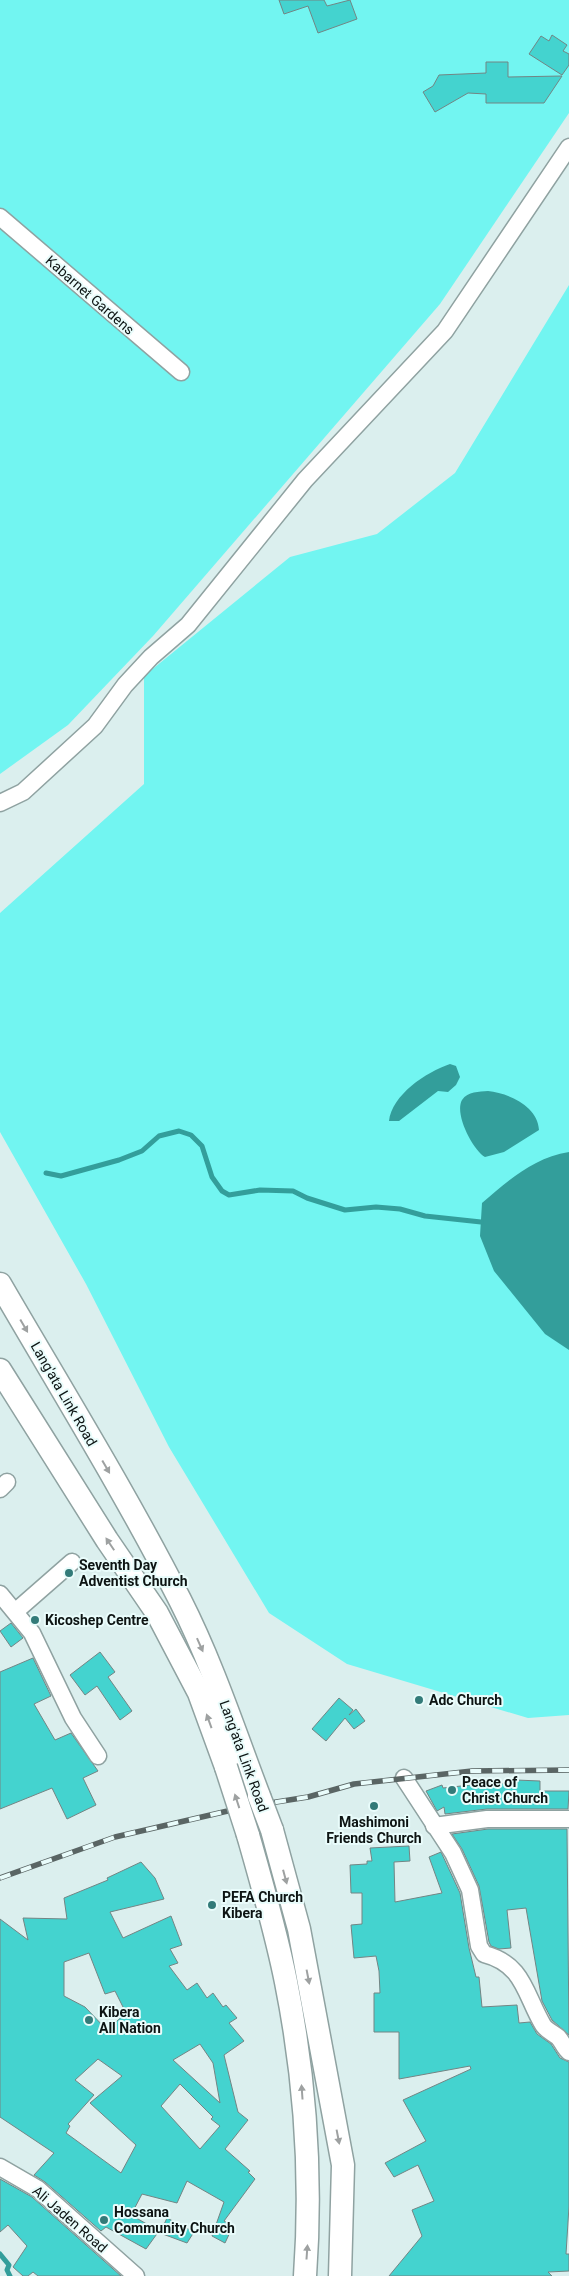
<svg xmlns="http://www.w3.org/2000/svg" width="569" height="2276" font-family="Roboto,sans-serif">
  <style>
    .green { fill: #72f5f1 }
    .water { fill: #339e9b }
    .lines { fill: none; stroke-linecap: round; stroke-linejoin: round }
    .stream { stroke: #339e9b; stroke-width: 5 }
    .building { fill: #44d3cf; stroke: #738584; fill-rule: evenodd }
    .minor-casing { stroke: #8fa2a1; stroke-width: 19 }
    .secondary-casing { stroke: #8fa2a1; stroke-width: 25 }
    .minor { stroke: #fff; stroke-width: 16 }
    .secondary { stroke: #fff; stroke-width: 22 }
    .rail-casing { stroke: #5a6564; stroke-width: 5.5 }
    .rail { stroke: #e9fcfb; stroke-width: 4; stroke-dasharray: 11; stroke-linecap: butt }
    .secondary-bridge-casing { stroke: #8fa2a1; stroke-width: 25; stroke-linecap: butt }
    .secondary-bridge { stroke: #fff; stroke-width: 22 }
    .oneway { fill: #9ea1a1 }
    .poi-dot { fill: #337b79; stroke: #e9fcfb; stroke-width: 2 }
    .labels { text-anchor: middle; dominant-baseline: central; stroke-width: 4; stroke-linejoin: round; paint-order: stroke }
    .street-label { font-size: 14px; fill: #0d1413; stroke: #e9fcfb }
    .poi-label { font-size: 14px; font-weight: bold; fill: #0d1413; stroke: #e9fcfb; text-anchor: start }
  </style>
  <rect width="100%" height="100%" fill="#dbefee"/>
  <g class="green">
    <path d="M 0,0 L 569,0 L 569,113 L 440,304 L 153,636 L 68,725 L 0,774 Z"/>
    <path d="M 569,285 L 569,1715 L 528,1718 L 347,1664 L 269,1613 L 169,1447 L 86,1284 L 0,1132 L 0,913 L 144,784 L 144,676 L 290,557 L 377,534 L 455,473 Z"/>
  </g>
  <g class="water">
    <path d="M 450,1064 L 456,1066 L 460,1077 L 456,1085 L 448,1092 L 438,1091 L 399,1121 L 389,1121 C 392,1095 426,1072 450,1064 Z"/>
    <path d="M 488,1091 C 508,1093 538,1106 539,1130 L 504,1152 L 485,1157 C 473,1150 454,1114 462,1100 C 468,1091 479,1092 488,1091 Z"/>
    <path d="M 569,1152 L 569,1350 L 545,1334 L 494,1271 L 480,1236 L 482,1203 C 509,1180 533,1158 569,1152 Z"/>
  </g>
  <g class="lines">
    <g class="stream">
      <path d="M 46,1173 L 61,1176 L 119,1160 L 142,1151 L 159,1136 L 179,1131 L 191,1135 L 202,1146 L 212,1177 L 222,1191 L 229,1195 L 260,1190 L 293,1191 L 307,1198 L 345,1210 L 376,1207 L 400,1209 L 425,1216 L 481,1222"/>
      <path d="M 0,2254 L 9,2265 L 7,2270 L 10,2276"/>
    </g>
  </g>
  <g class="building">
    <path d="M 279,0 L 324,0 L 327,6 L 350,0 L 357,19 L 318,33 L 308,6 L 284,14 Z"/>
    <path d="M 552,35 L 567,45 L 563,51 L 569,54 L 569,65 L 562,75 L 529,54 L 541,36 L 549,41 Z"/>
    <path d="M 486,62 L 508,62 L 508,77 L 562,76 L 544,103 L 486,103 L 486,94 L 468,93 L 435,112 L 423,92 L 433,86 L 439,75 L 486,73 Z"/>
    <path d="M 11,1623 L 23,1638 L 11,1647 L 0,1631 Z"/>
    <path d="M 100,1652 L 115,1672 L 108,1677 L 132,1711 L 120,1720 L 97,1686 L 85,1695 L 70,1675 Z"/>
    <path d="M 33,1658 L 51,1696 L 34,1704 L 55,1740 L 71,1733 L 98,1771 L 83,1778 L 96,1805 L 67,1819 L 52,1788 L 0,1809 L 0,1672 Z"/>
    <path d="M 339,1698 L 353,1710 L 349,1715 L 356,1709 L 365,1721 L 354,1729 L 345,1718 L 326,1741 L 312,1729 Z"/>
    <path d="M 516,1780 L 540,1781 L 540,1791 L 569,1791 L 568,1809 L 487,1809 L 445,1814 L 444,1807 L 437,1811 L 426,1791 L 442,1785 L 443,1788 L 479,1784 L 517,1783 Z"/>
    <path d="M 488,1829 L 567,1829 L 569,2035 L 552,2020 L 542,2001 L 526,1908 L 507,1910 L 511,1948 L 499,1949 L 491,1946 L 489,1942 L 479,1886 L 462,1849 L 452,1834 Z"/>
    <path d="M 409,1846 L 410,1861 L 394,1862 L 395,1902 L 442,1893 L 429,1857 L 441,1852 L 460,1893 L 469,1948 L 476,1977 L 479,1977 L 482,2007 L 517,2005 L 519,2023 L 530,2022 L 537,2034 L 551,2044 L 560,2058 L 569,2062 L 569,2206 L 566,2254 L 569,2254 L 569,2271 L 548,2272 L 552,2276 L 389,2276 L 422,2236 L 412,2210 L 434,2201 L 418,2165 L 394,2177 L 385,2163 L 426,2141 L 403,2100 L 471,2069 L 470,2066 L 399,2079 L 399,2032 L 374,2032 L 374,1993 L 380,1993 L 379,1971 L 376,1956 L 354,1958 L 351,1925 L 362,1924 L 362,1893 L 351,1893 L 350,1865 L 367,1864 L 367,1861 L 372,1861 L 370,1848 Z"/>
    <path d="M 141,1862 L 155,1878 L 164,1899 L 110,1912 L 123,1938 L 171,1916 L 182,1945 L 170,1949 L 178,1963 L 169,1966 L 187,1990 L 197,1983 L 207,1998 L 213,1993 L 223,2007 L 226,2005 L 237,2018 L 229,2023 L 244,2041 L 224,2055 L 238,2112 L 248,2120 L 225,2149 L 250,2171 L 248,2172 L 255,2179 L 224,2221 L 233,2226 L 225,2243 L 212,2236 L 224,2202 L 187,2181 L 177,2203 L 142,2194 L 131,2215 L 159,2231 L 146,2249 L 106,2227 L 101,2231 L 45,2182 L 34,2175 L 54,2153 L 0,2117 L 0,1919 L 28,1940 L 23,1918 L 67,1919 L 64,1898 L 108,1880 L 107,1878 ZM 89,1953 L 105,1994 L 115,1991 L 126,2013 L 107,2030 L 85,2007 L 64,1996 L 64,1962 ZM 200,2044 L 213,2063 L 220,2103 L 173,2060 ZM 98,2059 L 122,2076 L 90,2103 L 136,2145 L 121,2173 L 66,2133 L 70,2126 L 68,2124 L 94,2095 L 75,2080 ZM 180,2084 L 213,2117 L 211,2119 L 220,2126 L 200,2149 L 161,2106 Z"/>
    <path d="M 0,2179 L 32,2197 L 121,2276 L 38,2276 L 33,2272 L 28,2276 L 23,2276 L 13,2267 L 27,2246 L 8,2225 L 0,2232 Z"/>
    <path d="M 167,2218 L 194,2232 L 187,2243 L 160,2233 Z"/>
  </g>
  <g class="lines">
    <g class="minor-casing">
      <g id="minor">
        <path d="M 0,217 L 181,372"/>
        <path d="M 0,803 L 23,792 L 95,726 L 125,685 L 151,657 L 188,625 L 305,480 L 445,331 L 569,147"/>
        <path d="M 0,1489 L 7,1482"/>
        <path d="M 0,1594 L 32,1633 L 73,1718 L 98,1756"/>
        <path d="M 16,1611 L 72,1562"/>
        <path d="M 404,1778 L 453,1853 L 470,1890 L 479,1946 L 484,1954 C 524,1964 525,1995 543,2025 C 546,2030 553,2033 558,2037 C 562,2041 564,2048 569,2052"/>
        <path d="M 434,1826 L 487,1819 L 569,1819"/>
        <path d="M 0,2167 L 38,2189 L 136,2276"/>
      </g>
    </g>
    <g class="secondary-casing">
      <g id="secondary">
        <path d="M 0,1284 C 61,1389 125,1492 180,1600 C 212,1663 234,1730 259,1796"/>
        <path d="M 0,1370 L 107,1540 L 157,1613 L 199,1693 L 226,1767"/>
        <path d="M 272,1830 L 299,1929 L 343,2165 L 340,2276"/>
        <path d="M 248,1835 C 262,1884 276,1932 286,1982 C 305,2077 312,2179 305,2276"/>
      </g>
    </g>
    <use href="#minor" class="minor"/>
    <use href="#secondary" class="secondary"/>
    <g class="rail-casing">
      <path id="rail" d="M 0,1878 L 115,1837 L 245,1807 L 308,1797 L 354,1784 L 472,1771 L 569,1770"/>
    </g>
    <use href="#rail" class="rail"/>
    <g class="secondary-bridge-casing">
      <g id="secondary-bridge">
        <path d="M 226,1767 L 248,1835"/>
        <path d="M 259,1796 L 272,1830"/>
      </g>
    </g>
    <use href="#secondary-bridge" class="secondary-bridge"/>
  </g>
  <defs><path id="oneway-solid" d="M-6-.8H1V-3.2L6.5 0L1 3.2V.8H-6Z" transform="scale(1.25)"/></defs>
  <g class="oneway">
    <use href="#oneway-solid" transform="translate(24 1326) rotate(60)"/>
    <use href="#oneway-solid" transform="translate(106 1467) rotate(60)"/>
    <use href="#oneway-solid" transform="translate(110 1544) rotate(-124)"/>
    <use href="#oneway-solid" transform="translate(200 1645) rotate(66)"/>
    <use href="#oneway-solid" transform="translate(209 1721) rotate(-110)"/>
    <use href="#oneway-solid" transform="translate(237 1801) rotate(-108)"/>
    <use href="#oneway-solid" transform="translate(285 1877) rotate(75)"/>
    <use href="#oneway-solid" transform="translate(308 1977) rotate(79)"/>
    <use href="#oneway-solid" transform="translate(302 2092) rotate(-94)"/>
    <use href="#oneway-solid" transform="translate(338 2137) rotate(79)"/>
    <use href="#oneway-solid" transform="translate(307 2252) rotate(-86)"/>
  </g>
  <g class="poi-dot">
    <circle cx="69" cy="1573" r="5"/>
    <circle cx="35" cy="1620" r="5"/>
    <circle cx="419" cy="1700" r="5"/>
    <circle cx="452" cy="1790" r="5"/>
    <circle cx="374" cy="1806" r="5"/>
    <circle cx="212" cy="1905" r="5"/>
    <circle cx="89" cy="2020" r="5"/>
    <circle cx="104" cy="2220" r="5"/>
  </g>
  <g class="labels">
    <g class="street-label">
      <text transform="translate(90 295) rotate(41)">Kabarnet Gardens</text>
      <text transform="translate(64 1394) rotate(60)">Lang'ata Link Road</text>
      <text transform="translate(244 1756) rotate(70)">Lang'ata Link Road</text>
      <text transform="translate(70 2219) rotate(41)">Ali Jaden Road</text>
    </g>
    <g class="poi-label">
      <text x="79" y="1565">Seventh Day<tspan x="79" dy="16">Adventist Church</tspan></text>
      <text x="45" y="1620">Kicoshep Centre</text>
      <text x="429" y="1700">Adc Church</text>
      <text x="462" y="1782">Peace of<tspan x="462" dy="16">Christ Church</tspan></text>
      <text x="374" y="1822" text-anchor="middle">Mashimoni<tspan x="374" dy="16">Friends Church</tspan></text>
      <text x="222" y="1897">PEFA Church<tspan x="222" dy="16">Kibera</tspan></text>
      <text x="99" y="2012">Kibera<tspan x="99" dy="16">All Nation</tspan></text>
      <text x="114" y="2212">Hossana<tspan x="114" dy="16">Community Church</tspan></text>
    </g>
  </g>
</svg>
